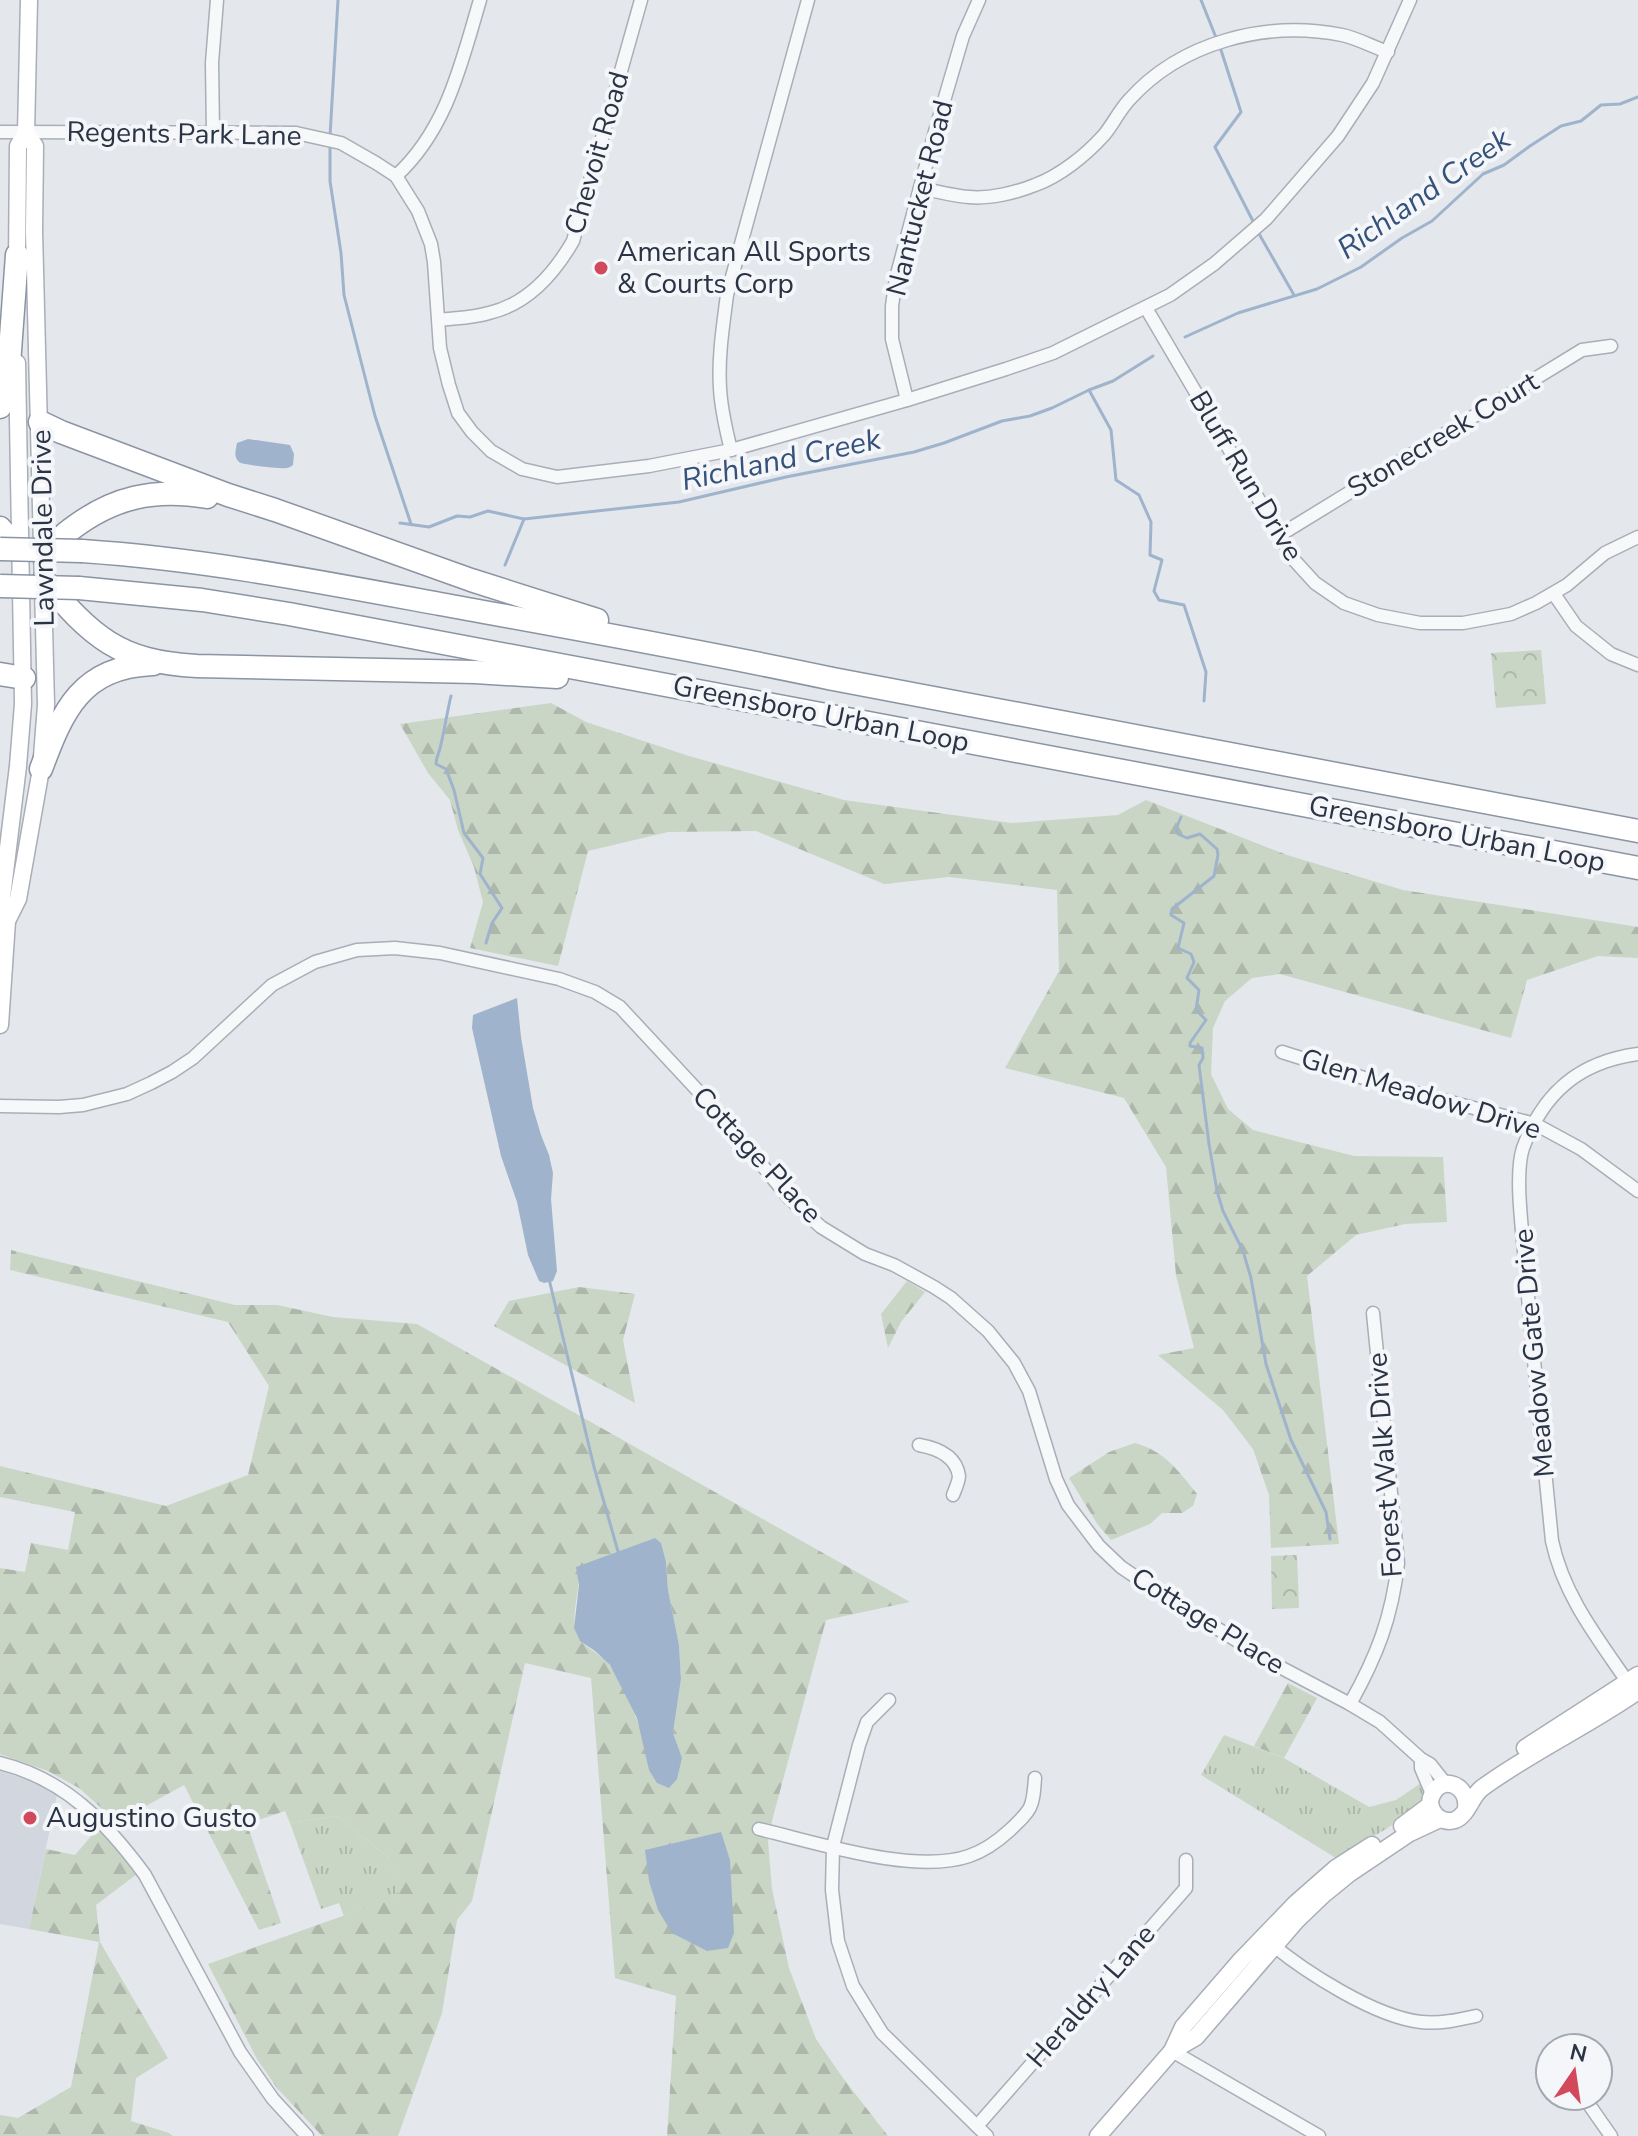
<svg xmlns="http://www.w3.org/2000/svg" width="1638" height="2136" font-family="'Nunito Sans',sans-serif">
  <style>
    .built { fill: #d2d6de }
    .grass { fill: url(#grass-tufts) }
    .forest { fill: url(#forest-firs); fill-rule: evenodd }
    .park { fill: url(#park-crowns) }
    .water { fill: #9fb4cc }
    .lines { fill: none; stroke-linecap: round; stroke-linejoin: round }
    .stream { stroke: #9fb4cc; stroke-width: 3 }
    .street-casing { stroke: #a9aeb7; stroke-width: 15 }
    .secondary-casing { stroke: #a9aeb7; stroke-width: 19 }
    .highway-casing { stroke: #8b94a3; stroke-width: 25 }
    .street { stroke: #f7f8fa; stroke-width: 12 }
    .secondary { stroke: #fff; stroke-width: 16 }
    .highway { stroke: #fff; stroke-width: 22 }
    .highway-bridge-casing { stroke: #8b94a3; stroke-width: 25; stroke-linecap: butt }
    .highway-bridge { stroke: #fff; stroke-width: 22 }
    .poi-dot { fill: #d1495b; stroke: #f4f6f9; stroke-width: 3 }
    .labels { text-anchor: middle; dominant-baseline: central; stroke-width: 8; stroke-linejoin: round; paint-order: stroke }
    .street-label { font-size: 28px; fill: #2b3445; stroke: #f4f6f9 }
    .poi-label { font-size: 28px; fill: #2b3445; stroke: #f4f6f9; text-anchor: start }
    .water-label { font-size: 30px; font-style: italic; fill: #34527a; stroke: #f4f6f9 }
  </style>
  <defs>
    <pattern id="grass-tufts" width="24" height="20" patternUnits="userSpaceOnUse" patternTransform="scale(2)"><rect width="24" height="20" fill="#c9d6c5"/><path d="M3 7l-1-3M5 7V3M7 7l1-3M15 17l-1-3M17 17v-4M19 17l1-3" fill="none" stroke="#adb8ab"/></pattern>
    <pattern id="forest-firs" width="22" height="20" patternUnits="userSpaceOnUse" patternTransform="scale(2)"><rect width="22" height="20" fill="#c9d6c5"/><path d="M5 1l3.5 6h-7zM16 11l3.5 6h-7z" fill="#adb8ab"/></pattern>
    <pattern id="park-crowns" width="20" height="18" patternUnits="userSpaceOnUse" patternTransform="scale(2)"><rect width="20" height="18" fill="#c9d6c5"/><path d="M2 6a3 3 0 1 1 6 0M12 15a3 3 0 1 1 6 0" fill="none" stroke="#adb8ab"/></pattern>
  </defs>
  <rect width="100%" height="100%" fill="#e4e7ec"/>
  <path class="built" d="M 0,1771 L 29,1780 L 57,1795 L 29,1929 L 0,1924 Z"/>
  <g class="grass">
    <path d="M 1224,1735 L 1284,1758 L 1369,1807 L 1396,1800 L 1421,1783 C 1423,1789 1425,1795 1421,1801 C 1410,1818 1355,1847 1336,1858 L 1201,1775 Z"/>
    <path d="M 337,1816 L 389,1858 L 400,1896 L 344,1916 L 339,1903 L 321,1909 L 290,1823 Z"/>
  </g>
  <g class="forest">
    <path d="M 551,703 L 586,722 L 689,756 L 844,800 L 1011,823 L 1118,815 L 1146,800 L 1287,855 L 1403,890 L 1638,927 L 1638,958 L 1598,956 L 1527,980 L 1511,1038 L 1280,974 L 1252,978 L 1225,1001 L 1213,1028 L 1211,1074 L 1228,1109 L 1253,1130 L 1354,1156 L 1443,1157 L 1447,1222 L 1405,1224 L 1356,1235 L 1307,1276 L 1339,1544 L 1271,1548 L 1269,1495 L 1253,1449 L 1223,1410 L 1158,1355 L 1194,1348 L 1176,1275 L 1166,1167 L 1124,1098 L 1005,1068 L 1059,971 L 1057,890 L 949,877 L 884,884 L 756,831 L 668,832 L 588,851 L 558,966 L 470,948 L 483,902 L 474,867 L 458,830 L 450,800 L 428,773 L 400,724 Z"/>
    <path d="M 11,1250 L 235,1305 L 277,1305 L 333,1317 L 417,1324 L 910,1602 L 826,1620 L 773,1817 L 768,1841 L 772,1889 L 789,1968 L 816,2039 L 843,2078 L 888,2136 L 667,2136 L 676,1996 L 615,1978 L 591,1678 L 525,1663 L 472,1901 L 457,1920 L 442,2013 L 398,2136 L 322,2136 L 277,2088 L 257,2059 L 208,1964 L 399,1896 L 389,1858 L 337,1816 L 290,1823 L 285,1811 L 247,1824 L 281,1923 L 259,1930 L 184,1785 L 117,1822 L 79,1788 L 48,1771 L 0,1754 L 0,1568 L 25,1572 L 31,1543 L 68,1550 L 75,1512 L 0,1497 L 0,1466 L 166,1506 L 248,1475 L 269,1386 L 228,1322 L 10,1270 ZM 655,1538 L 666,1562 L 668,1590 L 679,1645 L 681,1679 L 673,1733 L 682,1759 L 642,1735 C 635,1712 625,1687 611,1667 C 602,1653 581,1648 576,1632 C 571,1619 579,1592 579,1576 L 618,1553 Z"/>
    <path d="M 907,1281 L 925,1292 L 901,1322 L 888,1348 L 881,1314 Z"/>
    <path d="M 579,1287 L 635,1294 L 623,1340 L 635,1403 L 494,1326 L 509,1301 Z"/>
    <path d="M 1135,1443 C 1164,1451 1178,1470 1197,1494 L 1193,1506 L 1182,1513 L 1162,1513 L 1150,1524 L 1111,1540 L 1098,1525 L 1069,1478 L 1109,1452 Z"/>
    <path d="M 1288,1683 L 1317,1698 L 1284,1758 L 1254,1746 Z"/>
    <path d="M 99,1827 L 137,1874 L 96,1905 L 100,1942 L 168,2058 L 136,2078 L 131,2121 L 169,2133 L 173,2136 L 0,2136 L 0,2115 L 18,2118 L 71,2087 L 99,1942 L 29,1929 L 46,1849 L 75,1855 Z"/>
  </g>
  <g class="park">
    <path d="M 1541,650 L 1546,704 L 1496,708 L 1491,653 Z"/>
    <path d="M 1297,1555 L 1299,1608 L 1272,1609 L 1271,1556 Z"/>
  </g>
  <g class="water">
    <path d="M 248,439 L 290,445 L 294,454 L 293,465 C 291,466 289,468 287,468 C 282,469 242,465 239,462 C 233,457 236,449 237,443 Z"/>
    <path d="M 517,998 L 521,1037 L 533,1108 L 541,1135 L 549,1155 L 553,1173 L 551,1199 L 557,1271 L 553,1281 L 544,1283 L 539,1281 L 528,1255 L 517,1202 L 501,1156 L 472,1028 L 473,1015 Z"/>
    <path d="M 655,1538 L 661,1543 L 666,1562 L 668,1590 L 679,1645 L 681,1679 L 673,1733 L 682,1758 L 677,1779 L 669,1788 L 657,1783 L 649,1770 L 637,1718 L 610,1665 L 595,1651 L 580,1641 L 574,1628 L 579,1585 L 576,1567 Z"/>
    <path d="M 721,1832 L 730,1860 L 734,1933 L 728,1948 L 707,1951 L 672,1933 L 658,1910 L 649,1881 L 645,1850 Z"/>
  </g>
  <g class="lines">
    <g class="stream">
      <path d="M 1201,0 L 1217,40"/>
      <path d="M 1220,47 L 1241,112 L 1215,147 L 1255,225"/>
      <path d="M 330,136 L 338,0"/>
      <path d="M 330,144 L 330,181 L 341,253 L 344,295 L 375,416 L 411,524"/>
      <path d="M 1258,232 L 1294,295"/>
      <path d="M 1185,337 L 1238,313 L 1317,289 L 1361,267 L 1402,238 L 1432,221 L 1483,174 L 1504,165 L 1530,146 L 1561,126 L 1581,121 L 1601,105 L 1620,104 L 1638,97"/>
      <path d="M 1089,390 L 1111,430 L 1116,480 L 1139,495 L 1151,522 L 1150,555 L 1162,560 L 1154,591 L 1159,600 L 1184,605 L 1206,672 L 1204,701"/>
      <path d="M 400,523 L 429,527 L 457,516 L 470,517 L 488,511 L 524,519 L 679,502 L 786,477 L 914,452 L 944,443 L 1002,421 L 1030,416 L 1052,408 L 1089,390 L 1113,381 L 1153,356"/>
      <path d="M 505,565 L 524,519"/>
      <path d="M 451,696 C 447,712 445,728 441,744 C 440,752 436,756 436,764 L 446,769 L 454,790 L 464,833 L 483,858 L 480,874 L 502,908 L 492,923 L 486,943"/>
      <path d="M 1181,817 L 1176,829 L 1178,834 L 1187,838 L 1200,834 L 1217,849 L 1218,855 L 1214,876 L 1172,909 L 1171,915 L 1184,923 L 1178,948 L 1191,954 L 1194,962 L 1187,978 L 1199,990 L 1196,1010 L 1206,1020 L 1190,1043 L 1190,1046 L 1202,1048 L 1203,1058 L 1199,1065 L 1209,1144 L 1217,1191 L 1223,1211 L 1243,1251 L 1251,1278 L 1266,1364 L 1291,1440 L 1326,1512 L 1330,1539"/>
      <path d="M 549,1279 L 594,1467 L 619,1555"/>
    </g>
    <g class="street-casing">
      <g id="street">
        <path d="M 0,132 L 296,133 L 341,143 L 376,163 L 396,176 L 418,211 L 431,244 L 434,262 L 440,348 L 449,385 L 458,413 L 472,432 L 491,451 L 522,469 L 557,477 L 649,466 L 731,450 L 907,400 L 1006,369 L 1053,353 L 1170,295 L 1214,264 L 1266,219 L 1338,136 L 1373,83 L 1410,0"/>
        <path d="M 213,132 L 212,63 L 217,0"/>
        <path d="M 396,176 C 447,129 461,64 480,0"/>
        <path d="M 920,188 C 936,191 953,196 969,197 C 989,199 1015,193 1035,185 C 1060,176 1086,155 1104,135 C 1113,124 1119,111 1129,100 C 1181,42 1266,20 1342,35 C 1357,38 1373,47 1388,52"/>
        <path d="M 1146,308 L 1295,561 L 1315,583 L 1344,603 L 1378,615 L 1420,623 L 1463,623 L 1511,614 L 1536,603 L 1567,585 L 1605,553 L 1638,537"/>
        <path d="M 439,320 C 455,318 473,318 489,313 C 528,304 554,274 573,241 L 641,0"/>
        <path d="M 907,400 L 892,339 L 892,306 L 896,278 L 936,128 L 963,36 L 979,0"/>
        <path d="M 731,450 C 726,430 721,409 720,388 C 718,357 723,326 727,295 L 808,0"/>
        <path d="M 1280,535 L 1582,350 L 1611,346"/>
        <path d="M 1554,594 L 1576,626 L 1611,654 L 1638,665"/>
        <path d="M 1282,1052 L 1386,1085 L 1535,1124 L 1581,1149 L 1638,1191"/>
        <path d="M 0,1106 L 59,1107 L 83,1105 L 127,1094 L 151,1083 L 172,1072 L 193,1058 L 272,985 L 315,962 L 357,950 L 395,948 L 440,953 L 559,979 L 595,992 L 620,1007 L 725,1120 L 789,1198 L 821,1227 L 865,1254 L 894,1265 L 934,1287 L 951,1298 L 988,1331 L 1014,1363 L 1029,1391 L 1056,1479 L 1068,1505 L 1099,1546 L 1121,1567 L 1158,1592 L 1278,1666 L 1350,1704 L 1380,1722 L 1421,1759 L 1430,1764 L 1446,1784"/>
        <path d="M 919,1445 C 936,1448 956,1455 959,1476 C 959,1481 955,1490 953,1495"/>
        <path d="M 1631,1687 C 1599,1640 1564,1597 1552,1541 C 1543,1449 1533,1356 1525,1263 C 1523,1234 1514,1175 1523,1148 C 1543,1093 1579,1062 1638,1054"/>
        <path d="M 889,1700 L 867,1722 L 859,1745 L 833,1846 L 832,1890 L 838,1941 L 853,1986 L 882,2033 L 987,2136"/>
        <path d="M 1350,1704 C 1377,1656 1392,1617 1398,1563 L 1373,1313"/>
        <path d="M 1421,1759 L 1421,1768 L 1432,1794"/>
        <path d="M 0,1763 C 65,1779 107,1823 145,1875 L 240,2052 L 273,2099 L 307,2136"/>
        <path d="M 759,1829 C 815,1842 914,1875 969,1856 C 984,1851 998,1841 1010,1830 C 1032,1809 1033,1808 1035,1778"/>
        <path d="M 1269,1942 C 1305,1972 1375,2017 1421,2022 C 1440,2024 1458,2020 1476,2016"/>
        <path d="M 1172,2051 L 1319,2136"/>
        <path d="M 1583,2096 L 1611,2136"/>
        <path d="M 977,2126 L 1186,1888 L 1186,1860"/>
      </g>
    </g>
    <g class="secondary-casing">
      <g id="secondary">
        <path d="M 17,264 L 18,146 L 26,133 L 29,0"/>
        <path d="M 7,921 L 18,899 L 41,769 L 46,705 L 34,231 L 35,146 L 26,133"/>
        <path d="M 0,1025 L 7,921 L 2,897 L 18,766 L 23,704 L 17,363"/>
        <path d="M 1525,1748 L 1638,1675"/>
        <path d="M 1466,1808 C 1469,1785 1442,1774 1432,1795 C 1425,1809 1440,1825 1455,1820 C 1468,1815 1471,1796 1482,1788 C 1531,1752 1588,1726 1638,1691"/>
        <path d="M 1402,1826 L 1430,1805"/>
        <path d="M 1172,2051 L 1183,2027 L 1241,1960 L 1295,1904 L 1336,1868 L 1372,1845"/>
        <path d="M 1098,2136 L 1172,2051 L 1196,2037 L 1296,1921 L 1323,1895 L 1350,1873 L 1408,1834 L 1440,1819"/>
      </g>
    </g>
    <g class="highway-casing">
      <g id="highway">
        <path d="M 0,407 L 8,378 L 17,255"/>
        <path d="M 40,422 L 61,432 L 228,495 L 275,510 L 471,580 L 597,620"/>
        <path d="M 0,528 L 21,552"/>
        <path d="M 82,551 C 203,559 321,582 440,604 C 571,628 702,651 833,679 L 1638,831"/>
        <path d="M 44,557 C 52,548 60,537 70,530 C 113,497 154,488 207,497"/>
        <path d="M 44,580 C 92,637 119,662 197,666 L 475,672 L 557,677"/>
        <path d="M 79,588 L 202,600 L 289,614 L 1638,868"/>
        <path d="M 0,674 L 24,678"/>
        <path d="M 41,769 C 63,710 81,667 153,664"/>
      </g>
    </g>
    <use href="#street" class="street"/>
    <use href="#secondary" class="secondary"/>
    <use href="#highway" class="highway"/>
    <g class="highway-bridge-casing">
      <g id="highway-bridge">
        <path d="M 0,549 L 82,551"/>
        <path d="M 0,586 L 79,588"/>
      </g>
    </g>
    <use href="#highway-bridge" class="highway-bridge"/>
  </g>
  <g class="poi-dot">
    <circle cx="601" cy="268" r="8"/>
    <circle cx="30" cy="1818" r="8"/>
  </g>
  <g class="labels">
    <g class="street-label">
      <text transform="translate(184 134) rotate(1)">Regents Park Lane</text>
      <text transform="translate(597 153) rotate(-74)">Chevoit Road</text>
      <text transform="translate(920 198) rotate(-76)">Nantucket Road</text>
      <text transform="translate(1443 435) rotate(-31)">Stonecreek Court</text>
      <text transform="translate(1246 476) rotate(59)">Bluff Run Drive</text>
      <text transform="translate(43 528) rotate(-91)">Lawndale Drive</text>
      <text transform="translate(821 714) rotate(11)">Greensboro Urban Loop</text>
      <text transform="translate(1457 834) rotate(11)">Greensboro Urban Loop</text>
      <text transform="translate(1421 1094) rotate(17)">Glen Meadow Drive</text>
      <text transform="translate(757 1155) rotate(47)">Cottage Place</text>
      <text transform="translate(1534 1353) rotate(-95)">Meadow Gate Drive</text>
      <text transform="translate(1385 1465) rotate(-94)">Forest Walk Drive</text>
      <text transform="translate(1208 1621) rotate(32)">Cottage Place</text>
      <text transform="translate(1091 1996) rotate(-49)">Heraldry Lane</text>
    </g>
    <g class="poi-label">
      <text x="617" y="252">American All Sports<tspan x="617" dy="32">&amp; Courts Corp</tspan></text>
      <text x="46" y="1818">Augustino Gusto</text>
    </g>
    <g class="water-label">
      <text transform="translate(1424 194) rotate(-35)">Richland Creek</text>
      <text transform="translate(781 460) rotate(-12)">Richland Creek</text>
    </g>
  </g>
  <g transform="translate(1574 2072) rotate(13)"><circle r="38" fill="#f4f6f9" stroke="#a4a8b1" stroke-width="2"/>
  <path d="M0-6L14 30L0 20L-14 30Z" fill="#d1495b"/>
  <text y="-12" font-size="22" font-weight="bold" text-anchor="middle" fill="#2b3445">N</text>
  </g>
</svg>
